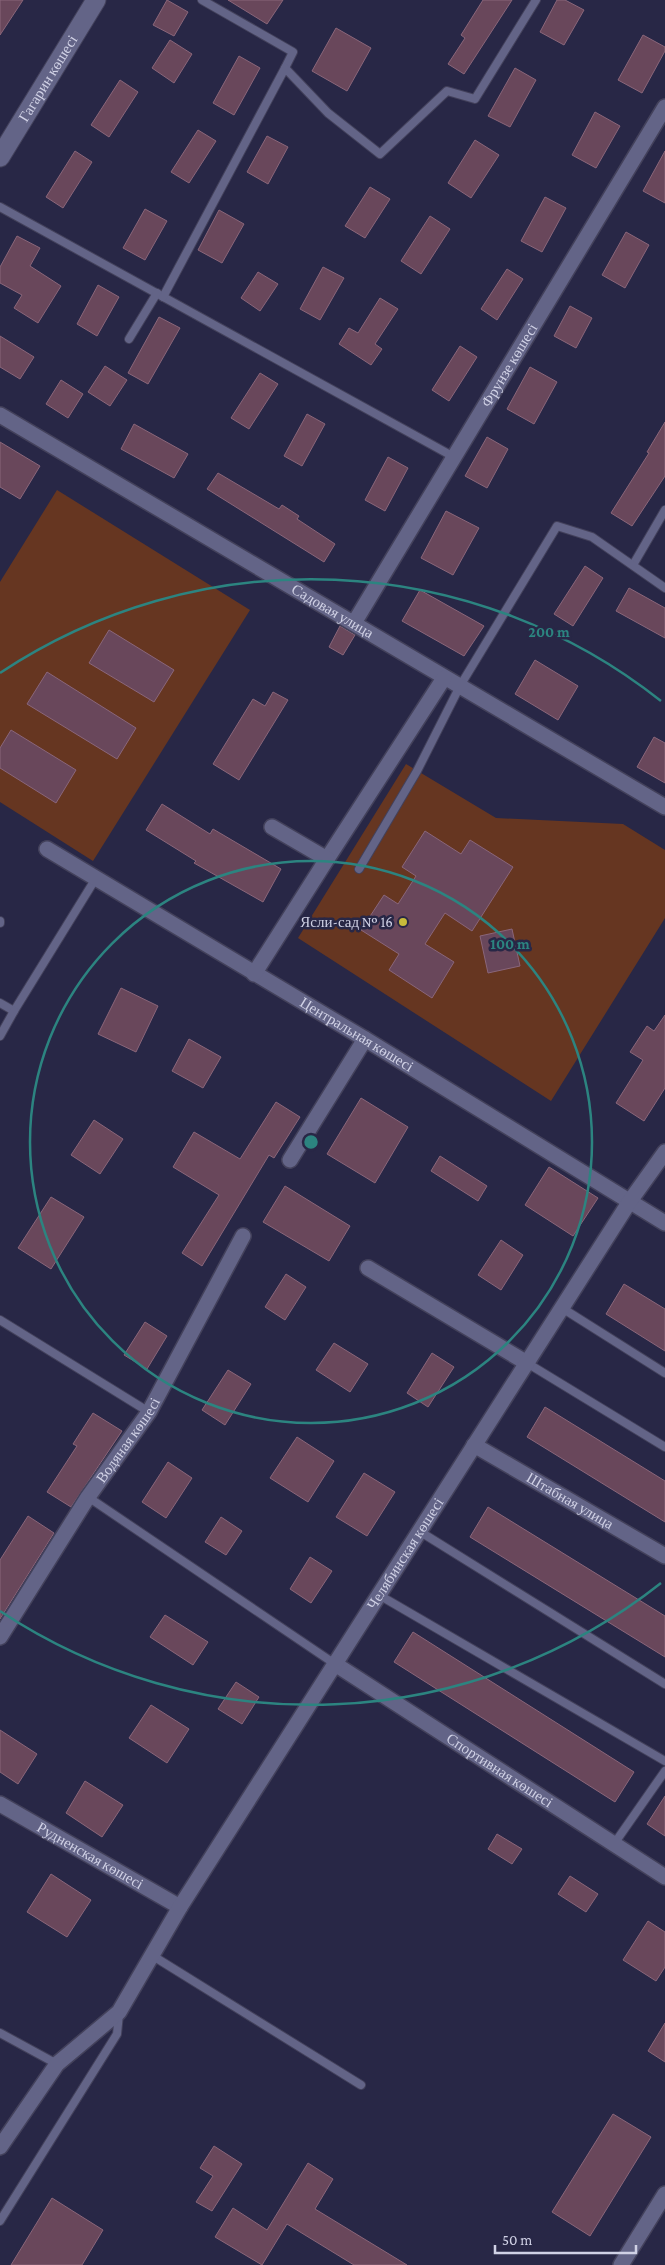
<svg xmlns="http://www.w3.org/2000/svg" width="665" height="2265" font-family="'Crimson Pro',serif">
  <style>
    .green { fill: #663621 }
    .building { fill: #69475b; stroke: #8a667a }
    .lines { fill: none; stroke-linecap: round; stroke-linejoin: round }
    .service-casing { stroke: #43415b; stroke-width: 10 }
    .minor-casing { stroke: #43415b; stroke-width: 18 }
    .tertiary-casing { stroke: #43415b; stroke-width: 21 }
    .service { stroke: #636487; stroke-width: 8 }
    .minor { stroke: #636487; stroke-width: 15 }
    .tertiary { stroke: #636487; stroke-width: 19 }
    .ring { fill: none; stroke: #2c8480; stroke-width: 2.5 }
    .poi-dot { fill: #c7bb3b; stroke: #282746; stroke-width: 2 }
    .labels { text-anchor: middle; dominant-baseline: central; stroke-width: 5; stroke-linejoin: round; paint-order: stroke }
    .street-label { font-size: 15px; fill: #d0d1e5; stroke: #282746 }
    .poi-label { font-size: 15px; fill: #d0d1e5; stroke: #282746; text-anchor: end }
    .centre { fill: #2c8480; stroke: #282746; stroke-width: 2.5 }
    .ring-label { font-size: 15px; text-anchor: middle; font-weight: bold; fill: #2c8480; stroke: #282746; stroke-width: 5; stroke-linejoin: round; paint-order: stroke }
  </style>
  <rect width="100%" height="100%" fill="#282746"/>
  <g class="green">
    <path d="M 57,490 L 250,610 L 93,861 L 0,802 L 0,582 Z"/>
    <path d="M 406,764 L 496,818 L 623,824 L 665,850 L 665,918 L 551,1101 L 298,938 Z"/>
  </g>
  <g class="building">
    <path d="M 0,0 L 23,0 L 0,35 Z"/>
    <path d="M 167,0 L 188,12 L 174,36 L 153,25 Z"/>
    <path d="M 228,0 L 283,0 L 267,24 Z"/>
    <path d="M 483,0 L 512,0 L 464,74 L 448,64 L 465,38 L 461,35 Z"/>
    <path d="M 557,0 L 565,0 L 584,10 L 564,45 L 540,32 Z"/>
    <path d="M 336,28 L 371,48 L 347,91 L 312,71 Z"/>
    <path d="M 643,35 L 665,47 L 665,51 L 642,93 L 618,80 Z"/>
    <path d="M 170,40 L 192,54 L 174,83 L 152,68 Z"/>
    <path d="M 239,56 L 260,68 L 234,115 L 213,103 Z"/>
    <path d="M 515,68 L 536,80 L 510,127 L 488,116 Z"/>
    <path d="M 120,80 L 138,92 L 109,137 L 91,125 Z"/>
    <path d="M 595,112 L 620,126 L 596,168 L 572,155 Z"/>
    <path d="M 198,130 L 216,141 L 189,183 L 171,172 Z"/>
    <path d="M 267,136 L 288,147 L 268,184 L 247,172 Z"/>
    <path d="M 475,140 L 499,155 L 471,198 L 448,183 Z"/>
    <path d="M 75,151 L 92,162 L 63,208 L 46,197 Z"/>
    <path d="M 665,151 L 665,203 L 643,191 Z"/>
    <path d="M 370,187 L 390,199 L 365,238 L 345,226 Z"/>
    <path d="M 545,197 L 566,208 L 542,252 L 521,241 Z"/>
    <path d="M 145,209 L 167,221 L 145,260 L 123,248 Z"/>
    <path d="M 219,210 L 244,224 L 222,263 L 198,250 Z"/>
    <path d="M 430,216 L 450,229 L 421,274 L 401,261 Z"/>
    <path d="M 626,232 L 649,245 L 625,288 L 602,275 Z"/>
    <path d="M 17,236 L 40,248 L 30,266 L 61,286 L 38,323 L 14,308 L 22,295 L 0,283 L 0,267 Z"/>
    <path d="M 323,267 L 344,278 L 320,320 L 300,309 Z"/>
    <path d="M 507,269 L 523,279 L 497,320 L 481,309 Z"/>
    <path d="M 258,272 L 278,284 L 260,311 L 241,298 Z"/>
    <path d="M 98,285 L 119,297 L 97,336 L 77,324 Z"/>
    <path d="M 380,298 L 398,309 L 375,344 L 382,349 L 371,365 L 339,344 L 349,328 L 358,333 Z"/>
    <path d="M 570,306 L 592,318 L 576,348 L 554,336 Z"/>
    <path d="M 159,317 L 180,328 L 148,384 L 128,373 Z"/>
    <path d="M 0,336 L 34,357 L 20,379 L 0,367 Z"/>
    <path d="M 460,346 L 477,357 L 449,401 L 432,390 Z"/>
    <path d="M 105,366 L 127,380 L 110,406 L 88,392 Z"/>
    <path d="M 530,367 L 557,382 L 534,424 L 507,409 Z"/>
    <path d="M 260,373 L 278,384 L 249,429 L 231,418 Z"/>
    <path d="M 61,380 L 83,394 L 68,418 L 46,404 Z"/>
    <path d="M 307,414 L 325,424 L 302,466 L 284,456 Z"/>
    <path d="M 665,422 L 665,476 L 632,526 L 611,513 L 649,453 L 647,452 Z"/>
    <path d="M 134,424 L 188,454 L 174,478 L 121,449 Z"/>
    <path d="M 487,437 L 508,449 L 487,488 L 465,476 Z"/>
    <path d="M 0,442 L 40,466 L 20,499 L 0,487 Z"/>
    <path d="M 388,457 L 408,468 L 385,511 L 365,500 Z"/>
    <path d="M 218,473 L 279,509 L 282,505 L 299,516 L 297,519 L 335,544 L 324,562 L 207,489 Z"/>
    <path d="M 446,511 L 479,528 L 453,575 L 421,558 Z"/>
    <path d="M 585,566 L 603,578 L 573,626 L 554,614 Z"/>
    <path d="M 629,588 L 665,608 L 665,638 L 616,611 Z"/>
    <path d="M 420,590 L 484,626 L 464,656 L 402,621 Z"/>
    <path d="M 340,626 L 355,635 L 343,655 L 329,647 Z"/>
    <path d="M 109,630 L 174,670 L 154,702 L 89,663 Z"/>
    <path d="M 535,660 L 578,686 L 558,720 L 515,694 Z"/>
    <path d="M 47,672 L 136,728 L 117,759 L 27,704 Z"/>
    <path d="M 273,692 L 288,700 L 239,780 L 213,764 L 253,699 L 265,706 Z"/>
    <path d="M 11,730 L 76,770 L 56,803 L 0,768 L 0,748 Z"/>
    <path d="M 654,737 L 665,743 L 665,783 L 637,767 Z"/>
    <path d="M 162,804 L 210,834 L 213,829 L 281,869 L 263,902 L 194,863 L 196,861 L 146,830 Z"/>
    <path d="M 425,831 L 461,854 L 470,840 L 513,867 L 472,931 L 445,913 L 425,944 L 454,962 L 432,998 L 389,970 L 399,954 L 361,930 L 384,895 L 398,904 L 416,876 L 402,867 Z"/>
    <path d="M 512,929 L 520,966 L 488,973 L 480,936 Z"/>
    <path d="M 121,988 L 158,1006 L 136,1052 L 98,1034 Z"/>
    <path d="M 665,1015 L 665,1088 L 644,1121 L 616,1103 L 643,1060 L 630,1052 L 647,1026 L 654,1031 Z"/>
    <path d="M 189,1039 L 221,1057 L 203,1088 L 172,1071 Z"/>
    <path d="M 361,1098 L 408,1127 L 375,1183 L 327,1154 Z"/>
    <path d="M 276,1102 L 300,1117 L 274,1158 L 269,1155 L 202,1266 L 182,1253 L 219,1195 L 173,1167 L 194,1132 L 240,1159 Z"/>
    <path d="M 94,1120 L 123,1139 L 100,1174 L 71,1155 Z"/>
    <path d="M 440,1156 L 487,1186 L 478,1201 L 431,1171 Z"/>
    <path d="M 549,1167 L 598,1198 L 573,1236 L 525,1205 Z"/>
    <path d="M 285,1186 L 350,1226 L 329,1261 L 263,1222 Z"/>
    <path d="M 51,1197 L 84,1217 L 51,1269 L 18,1248 Z"/>
    <path d="M 501,1240 L 523,1255 L 501,1290 L 478,1275 Z"/>
    <path d="M 286,1274 L 306,1287 L 285,1320 L 265,1307 Z"/>
    <path d="M 624,1284 L 665,1309 L 665,1351 L 606,1314 Z"/>
    <path d="M 145,1322 L 167,1336 L 147,1369 L 124,1355 Z"/>
    <path d="M 334,1343 L 368,1364 L 350,1392 L 316,1370 Z"/>
    <path d="M 432,1353 L 454,1367 L 428,1407 L 407,1393 Z"/>
    <path d="M 228,1370 L 251,1384 L 225,1425 L 202,1410 Z"/>
    <path d="M 545,1407 L 665,1481 L 665,1522 L 527,1437 Z"/>
    <path d="M 93,1413 L 122,1431 L 71,1507 L 47,1492 L 77,1446 L 73,1444 Z"/>
    <path d="M 297,1437 L 334,1461 L 308,1502 L 270,1478 Z"/>
    <path d="M 168,1462 L 192,1478 L 166,1518 L 142,1502 Z"/>
    <path d="M 364,1473 L 395,1492 L 367,1536 L 336,1517 Z"/>
    <path d="M 488,1507 L 665,1616 L 665,1657 L 470,1537 Z"/>
    <path d="M 28,1516 L 54,1533 L 0,1619 L 0,1560 Z"/>
    <path d="M 221,1517 L 242,1531 L 226,1555 L 205,1542 Z"/>
    <path d="M 310,1557 L 332,1571 L 311,1603 L 290,1589 Z"/>
    <path d="M 165,1615 L 208,1642 L 193,1665 L 150,1637 Z"/>
    <path d="M 413,1632 L 634,1772 L 615,1802 L 394,1662 Z"/>
    <path d="M 236,1682 L 259,1697 L 242,1724 L 218,1709 Z"/>
    <path d="M 151,1705 L 189,1729 L 167,1763 L 129,1738 Z"/>
    <path d="M 0,1730 L 37,1754 L 18,1784 L 0,1772 Z"/>
    <path d="M 85,1781 L 123,1805 L 102,1837 L 66,1813 Z"/>
    <path d="M 665,1796 L 665,1836 L 647,1824 Z"/>
    <path d="M 497,1834 L 522,1849 L 512,1864 L 488,1849 Z"/>
    <path d="M 51,1874 L 91,1900 L 67,1937 L 27,1912 Z"/>
    <path d="M 570,1876 L 598,1894 L 586,1912 L 558,1894 Z"/>
    <path d="M 648,1921 L 665,1932 L 665,1967 L 656,1981 L 623,1960 Z"/>
    <path d="M 665,2023 L 665,2062 L 648,2051 Z"/>
    <path d="M 613,2114 L 651,2137 L 590,2236 L 552,2212 Z"/>
    <path d="M 214,2146 L 242,2164 L 212,2211 L 196,2202 L 213,2176 L 200,2168 Z"/>
    <path d="M 308,2163 L 333,2179 L 315,2209 L 407,2265 L 354,2265 L 287,2224 L 262,2265 L 215,2237 L 233,2208 L 267,2230 Z"/>
    <path d="M 52,2198 L 103,2230 L 82,2265 L 11,2265 Z"/>
  </g>
  <g class="lines">
    <g class="service-casing">
      <g id="service">
        <path d="M 202,0 L 293,52 L 285,68"/>
        <path d="M 0,207 L 454,457"/>
        <path d="M 163,297 L 285,68 L 328,113 L 380,154 L 447,91 L 475,99 L 536,0"/>
        <path d="M 129,339 L 157,293"/>
        <path d="M 633,565 L 665,510"/>
        <path d="M 359,869 L 417,771 L 460,686 L 557,526 L 592,537 L 665,588"/>
        <path d="M 0,921 L 0,923"/>
        <path d="M 0,1003 L 14,1011 L 96,878"/>
        <path d="M 0,1036 L 14,1011"/>
        <path d="M 562,1308 L 665,1373"/>
        <path d="M 0,1320 L 149,1412"/>
        <path d="M 527,1363 L 665,1447"/>
        <path d="M 88,1497 L 335,1664"/>
        <path d="M 419,1531 L 665,1684"/>
        <path d="M 379,1595 L 665,1761"/>
        <path d="M 614,1844 L 665,1771"/>
        <path d="M 153,1956 L 361,2085"/>
        <path d="M 0,2033 L 57,2064"/>
        <path d="M 0,2221 L 117,2034 L 119,2014"/>
      </g>
    </g>
    <g class="minor-casing">
      <g id="minor">
        <path id="s1" d="M 0,415 L 665,807"/>
        <path id="s2" d="M 354,623 L 665,107"/>
        <path id="s3" d="M 47,849 L 365,1039 L 665,1223"/>
        <path d="M 327,859 L 444,678"/>
        <path d="M 254,974 L 327,859 L 272,827"/>
        <path d="M 290,1160 L 365,1039"/>
        <path d="M 368,1268 L 527,1363"/>
        <path id="s4" d="M 474,1445 L 665,1556"/>
        <path id="s5" d="M 0,1637 L 88,1497 L 149,1412 L 243,1236"/>
        <path id="s6" d="M 335,1664 L 665,1877"/>
        <path id="s7" d="M 0,1804 L 180,1907"/>
        <path id="s8" d="M 0,2147 L 57,2064 L 119,2012 L 180,1907 L 630,1201 L 665,1152"/>
        <path d="M 621,2265 L 665,2194"/>
      </g>
    </g>
    <g class="tertiary-casing">
      <g id="tertiary">
        <path id="s9" d="M 0,157 L 96,0"/>
      </g>
    </g>
    <use href="#service" class="service"/>
    <use href="#minor" class="minor"/>
    <use href="#tertiary" class="tertiary"/>
  </g>
  <g class="ring">
    <circle cx="311" cy="1142" r="281"/>
    <path d="M661 1583A563 563 0 0 1 0 1611M0 673A563 563 0 0 1 661 701"/>
  </g>
  <circle class="poi-dot" cx="403" cy="922" r="5"/>
  <g class="labels">
    <g class="street-label">
      <text stroke="none"><textPath href="#s9" startOffset="92">Гагарин көшесі</textPath></text>
      <text stroke="none"><textPath href="#s2" startOffset="301">Фрунзе көшесі</textPath></text>
      <text stroke="none"><textPath href="#s1" startOffset="386">Садовая улица</textPath></text>
      <text stroke="none"><textPath href="#s3" startOffset="361">Центральная көшесі</textPath></text>
      <text stroke="none"><textPath href="#s5" startOffset="235">Водяная көшесі</textPath></text>
      <text stroke="none"><textPath href="#s4" startOffset="111">Штабная улица</textPath></text>
      <text stroke="none"><textPath href="#s8" startOffset="722">Челябинская көшесі</textPath></text>
      <text stroke="none"><textPath href="#s6" startOffset="196">Спортивная көшесі</textPath></text>
      <text stroke="none"><textPath href="#s7" startOffset="104">Рудненская көшесі</textPath></text>
    </g>
    <g class="poi-label">
      <text x="393" y="922">Ясли-сад № 16</text>
    </g>
  </g>
  <circle cx="311" cy="1142" r="8" class="centre"/>
  <g class="ring-label">
    <text x="549" y="637">200 m</text>
    <text x="510" y="949">100 m</text>
  </g>
  <path d="M495 2245v8h141v-8" fill="none" stroke="#d0d1e5" stroke-width="2.5"/>
  <text x="502" y="2245" font-size="15" fill="#d0d1e5" stroke="#282746" stroke-width="4" paint-order="stroke">50 m</text>
</svg>
